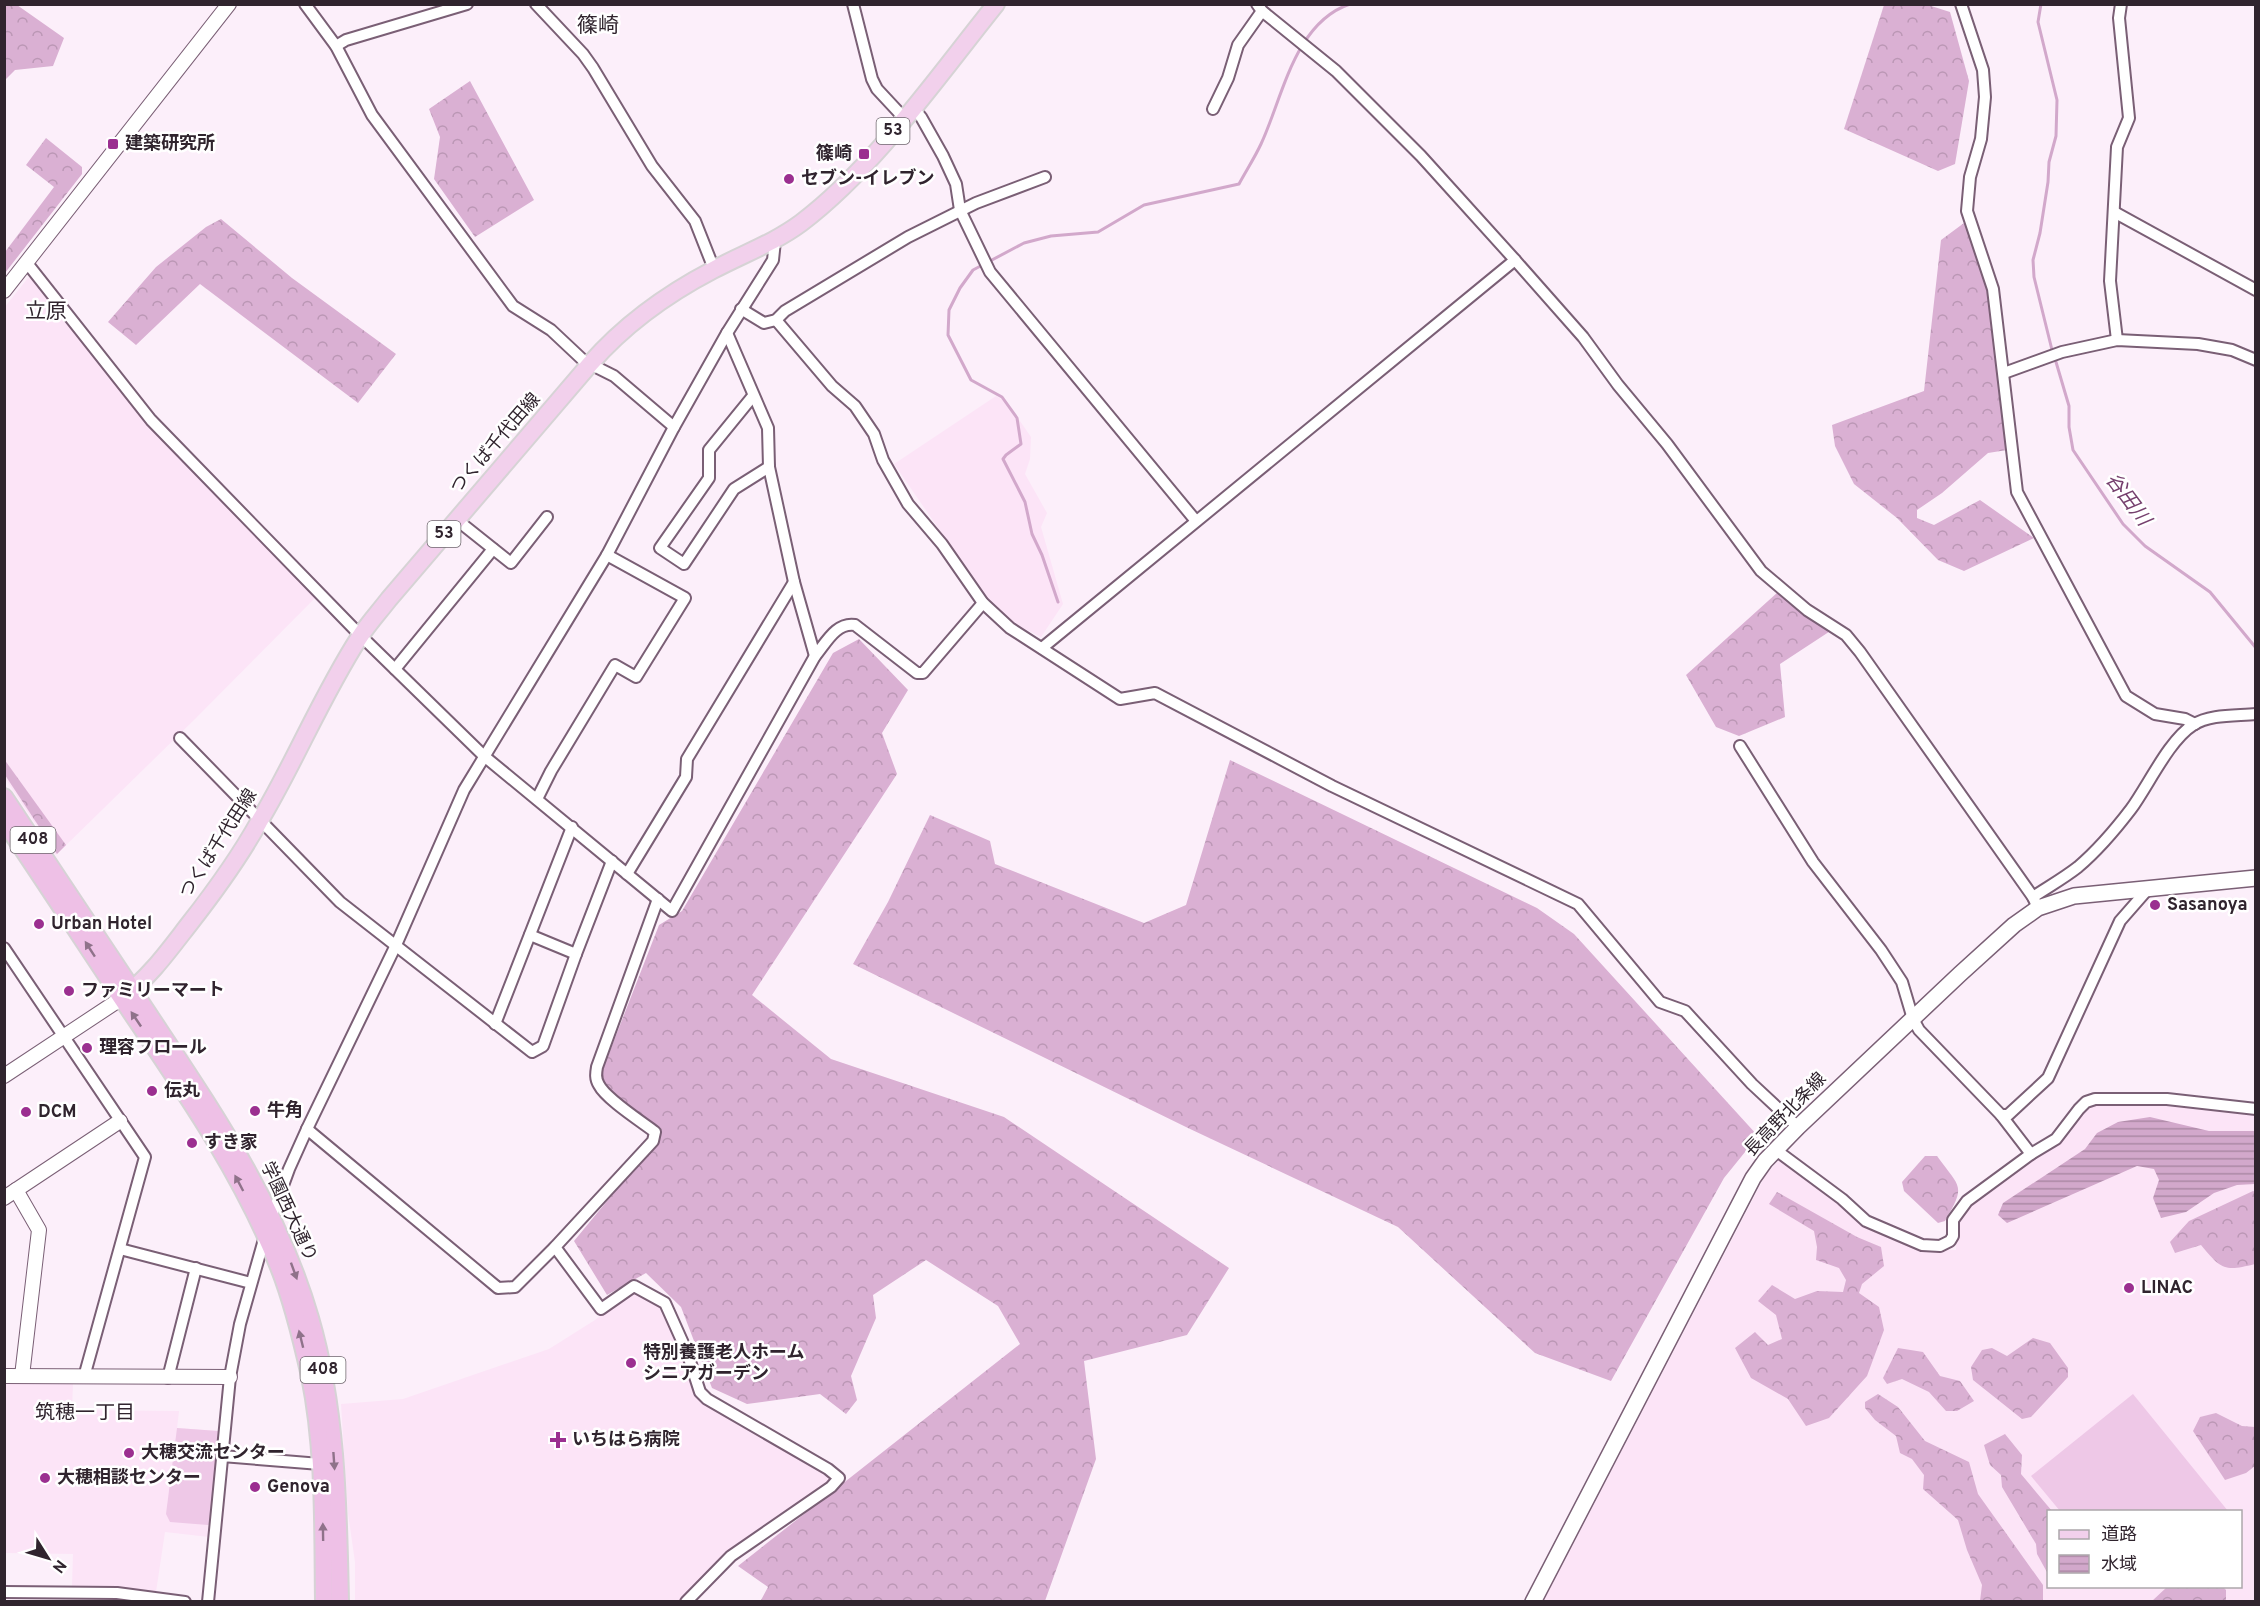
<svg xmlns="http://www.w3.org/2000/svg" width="2260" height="1606" font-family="Overpass,'Noto Sans JP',sans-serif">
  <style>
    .built { fill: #fce4f7; fill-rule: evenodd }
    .grass { fill: #eec8e7 }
    .forest { fill: url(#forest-crowns) }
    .water { fill: url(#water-rules) }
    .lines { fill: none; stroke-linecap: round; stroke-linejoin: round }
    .stream { stroke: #d2a8cb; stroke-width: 3 }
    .minor-casing { stroke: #7a5f75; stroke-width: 14 }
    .tertiary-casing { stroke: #7a5f75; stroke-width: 16 }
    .secondary-casing { stroke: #7a5f75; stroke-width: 18 }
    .primary-casing { stroke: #d6d3d5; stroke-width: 20 }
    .trunk-casing { stroke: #d6d3d5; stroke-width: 20 }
    .minor { stroke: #fff; stroke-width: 10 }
    .tertiary { stroke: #fff; stroke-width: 14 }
    .secondary { stroke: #fff; stroke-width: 15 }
    .primary { stroke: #f2d0ec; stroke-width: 16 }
    .trunk { stroke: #eec0e6; stroke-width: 16 }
    .oneway { fill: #8f728a }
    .poi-dot { fill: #9b2f90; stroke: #fff; stroke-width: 2 }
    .labels { text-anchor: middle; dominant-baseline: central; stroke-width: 5; stroke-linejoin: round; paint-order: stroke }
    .shield { fill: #fff; stroke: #6e666d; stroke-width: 1.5 }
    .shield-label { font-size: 16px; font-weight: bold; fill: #30242e }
    .poi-label { font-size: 18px; font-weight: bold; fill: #30242e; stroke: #fff; text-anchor: start }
    .street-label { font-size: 18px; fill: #30242e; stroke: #fff }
    .water-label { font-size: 20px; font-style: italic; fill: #76406e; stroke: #fff }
    .neighbourhood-label { font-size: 20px; fill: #30242e; stroke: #fff }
    .quarter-label { font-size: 21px; fill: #30242e; stroke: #fff }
  </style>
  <defs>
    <pattern id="forest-crowns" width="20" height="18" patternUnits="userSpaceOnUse" patternTransform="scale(1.5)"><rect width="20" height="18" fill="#dab0d3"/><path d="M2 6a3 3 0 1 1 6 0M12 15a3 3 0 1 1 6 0" fill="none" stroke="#bb97b5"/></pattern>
    <pattern id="water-rules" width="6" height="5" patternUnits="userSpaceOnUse" patternTransform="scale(1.5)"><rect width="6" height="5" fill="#d2a8cb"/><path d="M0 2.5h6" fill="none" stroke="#ab89a5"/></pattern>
  </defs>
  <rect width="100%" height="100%" fill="#fceffa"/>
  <g class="built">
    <path d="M 28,278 L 34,278 L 154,430 L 316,597 L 194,720 L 56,855 L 5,778 L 4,308 Z"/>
    <path d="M 996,396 L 1007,402 L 1031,437 L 1030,459 L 1025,474 L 1047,513 L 1041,527 L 1063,604 L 1041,637 L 1017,625 L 988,600 L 894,464 Z"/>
    <path d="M 2095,1103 L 2168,1103 L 2255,1113 L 2255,1601 L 1543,1602 L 1765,1176 L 1779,1160 L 1841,1204 L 1853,1218 L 1866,1228 L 1922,1250 L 1956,1250 L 1957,1225 L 1962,1213 L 2015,1169 L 2057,1145 L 2071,1132 L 2076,1119 L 2085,1109 ZM 2048,1512 L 2240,1512 L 2240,1586 L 2048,1586 Z"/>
    <path d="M 633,1291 L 661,1307 L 689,1369 L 693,1387 L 831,1474 L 833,1481 L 723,1556 L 681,1601 L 355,1601 L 355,1562 L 348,1513 L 341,1404 L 403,1399 L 549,1349 L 595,1320 Z"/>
    <path d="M 5,1381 L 73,1384 L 72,1410 L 179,1411 L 177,1428 L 218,1431 L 209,1537 L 165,1532 L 156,1592 L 127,1588 L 72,1586 L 73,1554 L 5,1553 Z"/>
  </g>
  <g class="grass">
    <path d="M 2133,1394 L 2228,1511 L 2060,1511 L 2031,1476 Z"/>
    <path d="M 177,1428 L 218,1431 L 211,1523 L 208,1525 L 170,1522 L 166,1514 Z"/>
  </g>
  <g class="forest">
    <path d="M 5,4 L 17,5 L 64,38 L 53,66 L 15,70 L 5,80 Z"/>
    <path d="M 1884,5 L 1928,5 L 1950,12 L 1969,81 L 1955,164 L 1938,171 L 1844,129 Z"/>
    <path d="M 470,81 L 534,200 L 475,237 L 434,179 L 440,137 L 429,109 Z"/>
    <path d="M 46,138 L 82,167 L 82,174 L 5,273 L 5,252 L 54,187 L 26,165 Z"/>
    <path d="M 221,219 L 292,278 L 396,354 L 358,403 L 200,284 L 136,345 L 108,322 L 156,267 L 206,227 Z"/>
    <path d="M 1964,223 L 1990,295 L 1995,360 L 2007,450 L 1988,453 L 1942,493 L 1917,510 L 1917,518 L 1934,525 L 1980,500 L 2034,538 L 1964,571 L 1938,560 L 1897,518 L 1854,484 L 1835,446 L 1832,425 L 1924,391 L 1941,240 Z"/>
    <path d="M 1778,592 L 1841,624 L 1780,664 L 1785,717 L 1739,736 L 1716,727 L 1686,675 Z"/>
    <path d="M 859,639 L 908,690 L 882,733 L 897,774 L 752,995 L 831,1059 L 1004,1117 L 1229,1268 L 1187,1335 L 1084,1361 L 1096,1459 L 1045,1601 L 760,1602 L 768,1587 L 738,1566 L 1020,1344 L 998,1306 L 926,1260 L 873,1295 L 876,1318 L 851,1376 L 857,1400 L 846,1414 L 820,1394 L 747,1404 L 712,1388 L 681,1307 L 646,1273 L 607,1295 L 574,1241 L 660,1137 L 599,1079 L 659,925 L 682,911 L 833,653 Z"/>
    <path d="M 4,759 L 66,845 L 57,854 L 5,775 Z"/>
    <path d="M 1230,760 L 1537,908 L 1574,934 L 1758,1136 L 1724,1178 L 1611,1381 L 1535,1353 L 1398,1227 L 1188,1128 L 853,964 L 888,902 L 930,815 L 990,841 L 995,864 L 1144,923 L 1186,905 Z"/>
    <path d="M 1925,1156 L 1937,1156 C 1961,1189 1966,1185 1945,1221 L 1938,1223 L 1904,1191 L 1902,1182 Z"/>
    <path d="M 2253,1191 L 2256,1192 L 2255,1264 C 2224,1272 2221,1269 2201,1245 L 2175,1253 L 2170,1242 L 2189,1221 Z"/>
    <path d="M 1777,1192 L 1857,1237 L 1881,1247 L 1884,1266 L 1862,1284 L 1859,1293 L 1879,1307 L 1884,1330 L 1867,1376 L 1829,1418 L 1806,1426 L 1788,1399 L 1751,1378 L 1735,1348 L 1755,1332 L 1768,1345 L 1782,1339 L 1776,1315 L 1758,1301 L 1772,1285 L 1795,1299 L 1817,1291 L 1843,1292 L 1846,1280 L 1839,1268 L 1816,1260 L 1817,1247 L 1814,1231 L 1769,1204 Z"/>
    <path d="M 2033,1338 L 2050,1343 L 2068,1368 L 2068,1377 L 2031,1417 L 2022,1419 L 1973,1380 L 1971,1367 L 1982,1350 L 1992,1348 L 2007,1356 Z"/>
    <path d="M 1898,1348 L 1923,1352 L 1940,1376 L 1960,1381 L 1974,1401 L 1957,1411 L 1946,1411 L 1929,1392 L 1902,1379 L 1887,1384 L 1883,1378 Z"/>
    <path d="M 1878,1394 L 1898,1407 L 1925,1441 L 1969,1462 L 1978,1494 L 2043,1585 L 2043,1601 L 1980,1601 L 1982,1585 L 1967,1550 L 1958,1520 L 1923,1489 L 1924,1475 L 1912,1459 L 1900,1453 L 1896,1436 L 1875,1420 L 1865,1408 L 1865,1402 Z"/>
    <path d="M 2216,1413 L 2242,1426 L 2255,1427 L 2255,1466 L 2246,1473 L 2225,1480 L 2193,1431 L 2200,1417 Z"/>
    <path d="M 2005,1434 L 2022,1455 L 2021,1474 L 2052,1511 L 2048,1512 L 2048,1574 L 2037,1554 L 2036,1544 L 2002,1487 L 2001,1475 L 1990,1465 L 1984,1445 Z"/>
    <path d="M 2167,1587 L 2223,1587 L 2226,1590 L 2226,1601 L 2152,1601 Z"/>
  </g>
  <path class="water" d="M 2150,1117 L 2209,1131 L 2255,1131 L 2255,1184 L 2237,1185 L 2214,1193 L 2186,1212 L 2161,1218 L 2153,1198 L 2159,1180 L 2154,1169 L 2137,1166 L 2007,1223 L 1998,1215 L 2003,1203 L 2085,1149 L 2097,1133 L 2118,1122 Z"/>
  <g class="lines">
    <g class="stream">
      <path d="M 2041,4 L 2038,22 L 2057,100 L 2056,136 L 2049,162 L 2048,182 L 2040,233 L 2033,260 L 2034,277 L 2052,350"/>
      <path d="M 2056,362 L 2069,406 L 2069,427 L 2073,450 L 2123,524 L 2145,546 L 2210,592 L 2256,648"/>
      <path d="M 1058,602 L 1042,555 L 1032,534 L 1025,502 L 1003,459 L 1006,455 L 1021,444 L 1017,418 L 1002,397 L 971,380 L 948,335 L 949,310 L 960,288 L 973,270 L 1024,243 L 1051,236 L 1098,232 L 1144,205 L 1239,184 C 1246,171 1255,157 1261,144 C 1283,97 1294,23 1350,4"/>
    </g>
    <g class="minor-casing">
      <g id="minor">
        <path d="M 305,4 L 336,46 L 372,115 L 513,306 L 551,330 L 584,361 L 614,376 L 674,427"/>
        <path d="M 536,4 L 583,54 L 593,68 L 652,166 L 695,221 L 714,269"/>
        <path d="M 853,4 L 872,79 L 877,89 L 904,118"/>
        <path d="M 1257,4 L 1262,11 L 1336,71 L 1421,156 L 1515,260 L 1583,337 L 1618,385 L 1667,444 L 1761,571 L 1807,610 L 1846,635 L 1860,652 L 2033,897 L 2038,908"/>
        <path d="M 1961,4 L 1983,70 L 1985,97 L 1981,139 L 1970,177 L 1967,211 L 1993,289 L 2017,492 L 2126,696 L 2155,714 L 2185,719 L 2195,724"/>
        <path d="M 336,46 L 346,40 L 467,4"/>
        <path d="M 913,107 L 921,117 L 943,156 L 956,184 L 960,210 L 990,272 L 1196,521"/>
        <path d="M 1213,109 L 1228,78 L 1238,45 L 1262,11"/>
        <path d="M 2114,212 L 2256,290"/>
        <path d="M 27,263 L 151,420 L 360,635 L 484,756 L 672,911 L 815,656 C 826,643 836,622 855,625 L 917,673 L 923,673 L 983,603"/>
        <path d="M 741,309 L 764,323 L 776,320 L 785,311 L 908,237 L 976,203 L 1045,177"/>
        <path d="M 776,320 L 832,386 L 855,406 L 874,434 L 883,460 L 908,504 L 942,544 L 983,603 L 1010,628 L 1120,699 L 1155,693 L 1332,786 L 1578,904 L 1660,1002 L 1685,1011 L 1752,1084 L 1798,1127"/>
        <path d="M 727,333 L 768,428 L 769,467 L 794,582 L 815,656"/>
        <path d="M 2117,340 L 2110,281 L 2117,147 L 2129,118 L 2119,18 L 2121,4"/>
        <path d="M 2004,373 L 2062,352 L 2117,340 L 2198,344 L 2232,350 L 2256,360"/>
        <path d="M 753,396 L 709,450 L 709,478 L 660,548 L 684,564 L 734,489 L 769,467"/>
        <path d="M 457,520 L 511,563 L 547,517"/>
        <path d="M 1042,648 L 1515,260"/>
        <path d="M 395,669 L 493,549"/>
        <path d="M 180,738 L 340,902 L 532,1052 L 543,1046 L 576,954 L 612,861"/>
        <path d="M 1740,746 L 1813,862 L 1881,950 L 1902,982 L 1913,1019 L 1919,1030 L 2001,1115 L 2008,1115 L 2048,1078 L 2120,921 L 2148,889"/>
        <path d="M 537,799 L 551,771 L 615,665 L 636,677 L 685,598 L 607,555"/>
        <path d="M 627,874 L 686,777 L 687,759 L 794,582"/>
        <path d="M 2033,897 C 2048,887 2064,878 2078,867 C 2098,850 2115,830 2131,809 C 2148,786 2169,740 2193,725 C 2210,714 2236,716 2256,714"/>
        <path d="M 530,935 L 576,954"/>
        <path d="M 4,948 L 145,1157 L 84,1377"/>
        <path d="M 495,1024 L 572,827"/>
        <path d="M 2001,1115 L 2031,1154"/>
        <path d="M 307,1129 L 498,1288 L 515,1287 L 555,1247 L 653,1141 L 655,1132 C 642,1122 606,1099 599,1085 C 595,1079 596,1073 597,1067 L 658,899"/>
        <path d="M 1776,1150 L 1842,1199 L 1866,1221 L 1922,1245 L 1940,1246 L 1950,1241 L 1953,1236 L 1953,1220 L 1967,1201 L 2031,1154 L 2056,1139 L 2079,1109 L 2086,1102 L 2095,1099 L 2167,1099 L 2256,1109"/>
        <path d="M 271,1218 L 289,1169 L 307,1129 L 396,945 L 464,790 L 607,555 L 674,427 L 727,333 L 773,260 L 775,241"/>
        <path d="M 555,1247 L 601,1309 L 634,1286 L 665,1303 L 687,1352 L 700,1392 L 707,1399 L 828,1469 L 839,1478 L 831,1487 L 731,1556 L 686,1602"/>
        <path d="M 120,1249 L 251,1283"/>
        <path d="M 168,1378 L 196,1268"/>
        <path d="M 222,1456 L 320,1464"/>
        <path d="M 4,1592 L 117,1593 L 185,1602"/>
        <path d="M 208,1602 L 230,1377 L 240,1324 L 265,1236"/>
      </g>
    </g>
    <g class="tertiary-casing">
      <g id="tertiary">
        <path d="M 4,291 L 229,4"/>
        <path d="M 4,1076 L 122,998"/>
        <path d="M 16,1190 L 39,1230 L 22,1376"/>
        <path d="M 4,1198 L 120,1121"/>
        <path d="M 4,1376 L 230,1377"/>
      </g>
    </g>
    <g class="secondary-casing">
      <path id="secondary" d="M 1533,1602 L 1753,1178 L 1765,1161 L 1798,1127 L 1960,974 L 2014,925 L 2038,908 L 2074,896 L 2256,878"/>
    </g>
    <g class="primary-casing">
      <path id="primary" d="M 123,997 C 150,977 169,950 190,923 C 215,891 239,858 259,822 C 295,762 321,697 359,638 C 368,624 379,612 389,599 L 590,364 C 624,325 667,294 713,270 C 743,254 774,243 801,223 C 875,167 938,76 996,4"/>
    </g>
    <g class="trunk-casing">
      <g id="trunk">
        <path d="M 4,797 C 52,868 99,940 147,1012 C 213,1112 276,1202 310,1318 C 337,1410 338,1507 340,1602"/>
        <path d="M 4,821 C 46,883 86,945 127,1006 C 183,1089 242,1173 279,1267 C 293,1302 302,1340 310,1376 C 325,1450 323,1527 324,1602"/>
      </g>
    </g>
    <use href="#minor" class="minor"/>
    <use href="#tertiary" class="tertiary"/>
    <use href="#secondary" class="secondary"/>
    <use href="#primary" class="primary"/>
    <use href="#trunk" class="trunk"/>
  </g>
  <defs><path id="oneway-solid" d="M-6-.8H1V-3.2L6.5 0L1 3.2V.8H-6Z" transform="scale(1.5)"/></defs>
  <g class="oneway">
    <use href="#oneway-solid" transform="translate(90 949) rotate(-123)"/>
    <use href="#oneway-solid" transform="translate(136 1019) rotate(-124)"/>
    <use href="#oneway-solid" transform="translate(239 1183) rotate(-118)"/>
    <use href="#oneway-solid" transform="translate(294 1271) rotate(70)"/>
    <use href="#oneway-solid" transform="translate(301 1339) rotate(-104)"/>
    <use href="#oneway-solid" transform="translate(334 1461) rotate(86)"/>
    <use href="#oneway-solid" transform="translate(323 1532) rotate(-91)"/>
  </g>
  <g class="poi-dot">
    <rect x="107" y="138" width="12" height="12" rx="3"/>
    <rect x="858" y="148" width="12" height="12" rx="3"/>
    <circle cx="789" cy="179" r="6"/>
    <circle cx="2155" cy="905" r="6"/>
    <circle cx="39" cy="924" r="6"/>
    <circle cx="69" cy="991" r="6"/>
    <circle cx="87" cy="1048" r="6"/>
    <circle cx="152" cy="1091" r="6"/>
    <circle cx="255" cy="1111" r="6"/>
    <circle cx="26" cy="1112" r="6"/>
    <circle cx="192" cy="1143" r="6"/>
    <circle cx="2129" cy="1288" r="6"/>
    <circle cx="631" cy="1363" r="6"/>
    <path d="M555 1431h6v6h6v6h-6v6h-6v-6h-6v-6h6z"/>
    <circle cx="129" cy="1453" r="6"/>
    <circle cx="45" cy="1478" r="6"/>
    <circle cx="255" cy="1487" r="6"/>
  </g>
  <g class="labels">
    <g class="shield">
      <rect x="876.5" y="118" width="33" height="26" rx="4.5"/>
      <rect x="427.5" y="521" width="33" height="26" rx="4.5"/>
      <rect x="10.5" y="827" width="45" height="26" rx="4.5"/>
      <rect x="300.5" y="1357" width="45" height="26" rx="4.5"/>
    </g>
    <g class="shield-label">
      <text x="893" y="131">53</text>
      <text x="444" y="534">53</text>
      <text x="33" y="840">408</text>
      <text x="323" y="1370">408</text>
    </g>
    <g class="poi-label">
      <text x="125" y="144">建築研究所</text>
      <text x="852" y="154" text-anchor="end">篠崎</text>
      <text x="801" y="179">セブン-イレブン</text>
      <text x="2167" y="905">Sasanoya</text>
      <text x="51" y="924">Urban Hotel</text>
      <text x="81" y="991">ファミリーマート</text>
      <text x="99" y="1048">理容フロール</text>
      <text x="164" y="1091">伝丸</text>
      <text x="267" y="1111">牛角</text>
      <text x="38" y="1112">DCM</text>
      <text x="204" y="1143">すき家</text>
      <text x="2141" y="1288">LINAC</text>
      <text x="643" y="1353">特別養護老人ホーム<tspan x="643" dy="21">シニアガーデン</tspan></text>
      <text x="572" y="1440">いちはら病院</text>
      <text x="141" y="1453">大穂交流センター</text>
      <text x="57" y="1478">大穂相談センター</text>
      <text x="267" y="1487">Genova</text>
    </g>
    <g class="street-label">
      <text transform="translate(496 444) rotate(-49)">つくば千代田線</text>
      <text transform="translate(219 844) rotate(-57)">つくば千代田線</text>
      <text transform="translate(1786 1115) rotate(-46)">長高野北条線</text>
      <text transform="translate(288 1212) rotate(65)">学園西大通り</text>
    </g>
    <g class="water-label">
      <text transform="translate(2127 500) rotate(53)">谷田川</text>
    </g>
    <g class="neighbourhood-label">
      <text x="85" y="1414">筑穂一丁目</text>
    </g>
    <g class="quarter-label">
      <text x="598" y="26">篠崎</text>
      <text x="46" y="312">立原</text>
    </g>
  </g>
  <rect width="2260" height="1606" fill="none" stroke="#30242e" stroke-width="12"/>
  <rect x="2047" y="1510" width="195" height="78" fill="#ffffff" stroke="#aca7ab" stroke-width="1.5"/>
  <rect x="2059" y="1530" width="30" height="9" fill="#f2d0ec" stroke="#aca7ab" stroke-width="1.5"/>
  <text x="2101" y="1540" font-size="18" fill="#30242e">道路</text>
  <rect x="2059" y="1555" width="30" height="18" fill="url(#water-rules)" stroke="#aca7ab" stroke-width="1.5"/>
  <text x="2101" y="1570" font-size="18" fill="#30242e">水域</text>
  <g transform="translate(48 1558) rotate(127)" stroke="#ffffff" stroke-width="4.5" paint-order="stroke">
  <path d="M0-4.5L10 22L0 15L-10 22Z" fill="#30242e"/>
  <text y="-9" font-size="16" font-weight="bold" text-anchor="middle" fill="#30242e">N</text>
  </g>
</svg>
